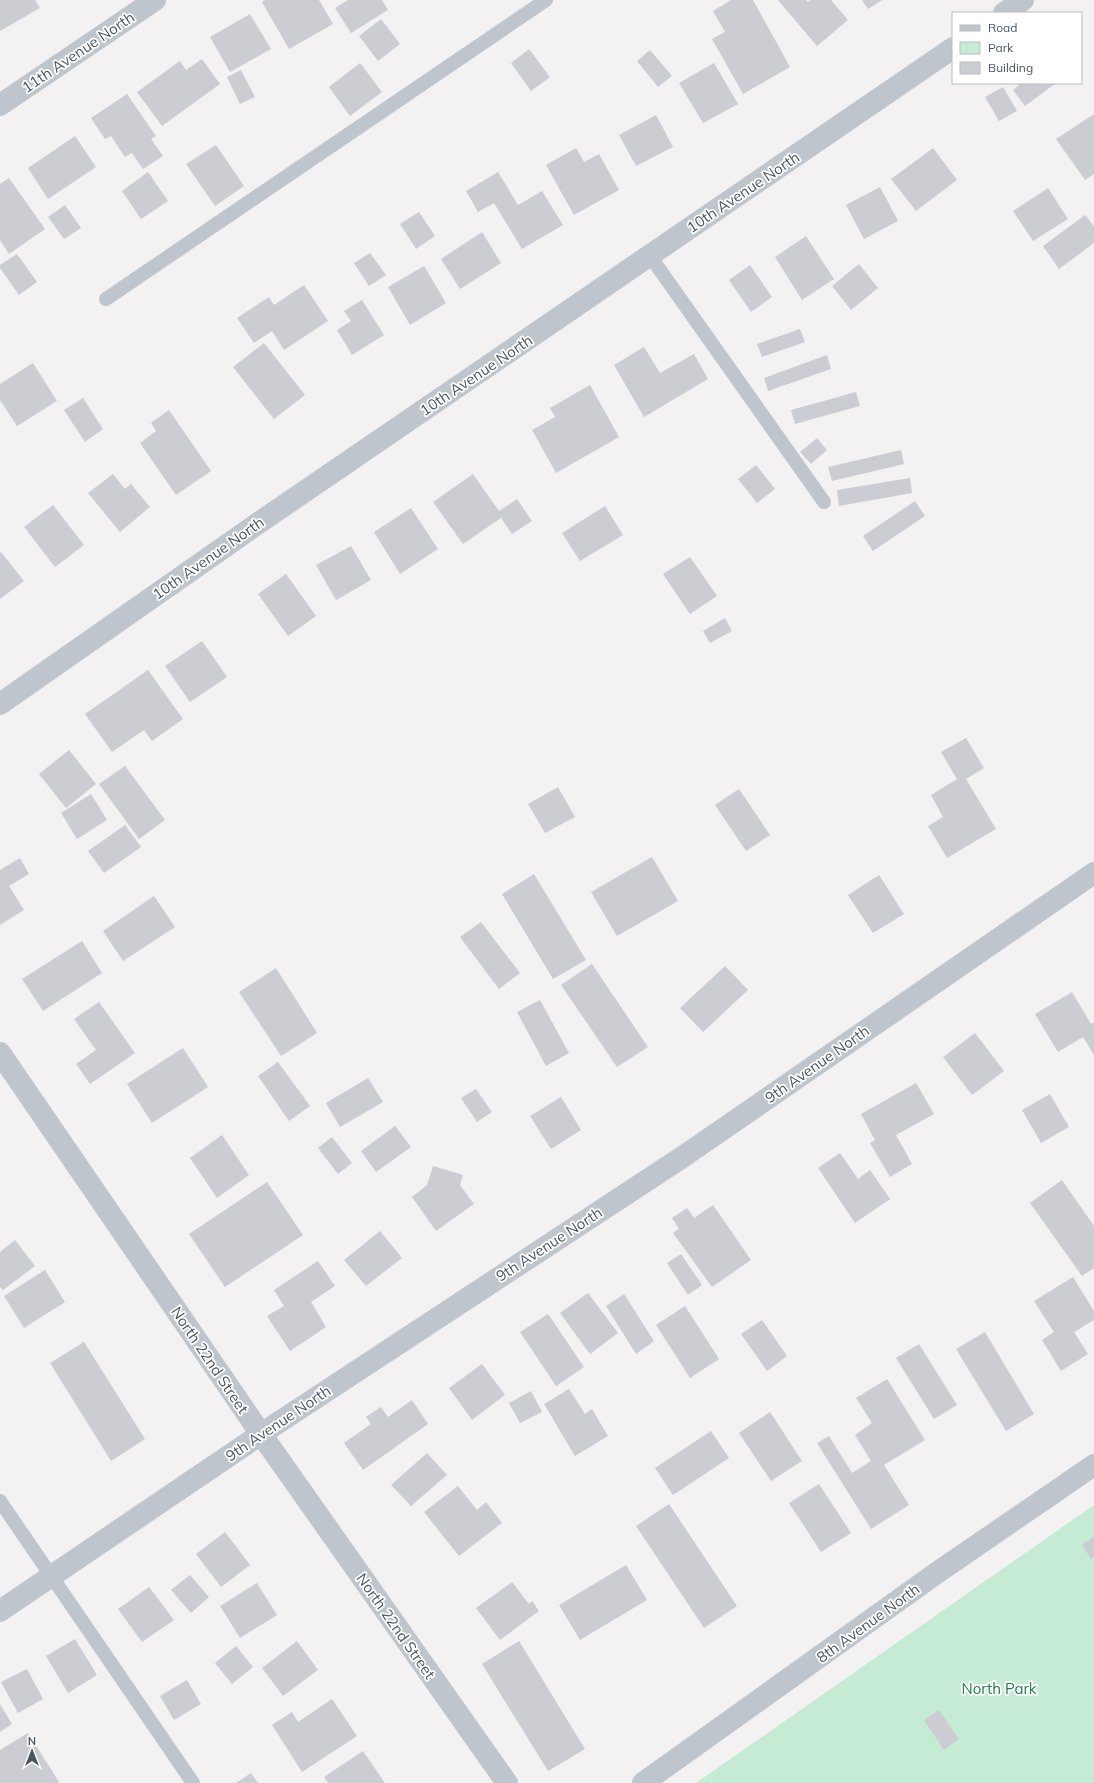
<svg xmlns="http://www.w3.org/2000/svg" width="1094" height="1783" font-family="Mulish,sans-serif">
  <style>
    .green { fill: #c5ebd5 }
    .building { fill: #cbcdd3 }
    .lines { fill: none; stroke-linecap: round; stroke-linejoin: round }
    .service { stroke: #bec5cc; stroke-width: 14 }
    .minor { stroke: #bec5cc; stroke-width: 22 }
    .tertiary { stroke: #bec5cc; stroke-width: 22 }
    .labels { text-anchor: middle; dominant-baseline: central; stroke-width: 3.5; stroke-linejoin: round; paint-order: stroke }
    .street-label { font-size: 15px; fill: #4b545d; stroke: #fff }
    .park-label { font-size: 15px; fill: #21784f; stroke: #fff }
  </style>
  <rect width="100%" height="100%" fill="#f3f1f1"/>
  <path class="green" d="M 1094,1505 L 1094,1783 L 696,1783 Z"/>
  <g class="building">
    <path d="M 0,0 L 35,0 L 40,8 L 0,31 Z"/>
    <path d="M 265,0 L 319,0 L 333,24 L 289,49 L 262,2 Z"/>
    <path d="M 348,0 L 382,0 L 388,10 L 351,33 L 335,8 Z"/>
    <path d="M 731,0 L 753,0 L 790,67 L 743,94 L 712,39 L 725,32 L 713,11 Z"/>
    <path d="M 778,0 L 806,0 L 808,2 L 811,0 L 831,0 L 848,20 L 817,46 Z"/>
    <path d="M 862,0 L 882,0 L 868,9 Z"/>
    <path d="M 250,14 L 271,49 L 230,72 L 210,37 Z"/>
    <path d="M 381,19 L 400,44 L 378,61 L 359,36 Z"/>
    <path d="M 529,49 L 550,77 L 531,91 L 511,63 Z"/>
    <path d="M 650,50 L 672,76 L 658,87 L 637,61 Z"/>
    <path d="M 202,59 L 220,84 L 162,126 L 137,92 L 180,61 L 186,70 Z"/>
    <path d="M 360,63 L 382,92 L 350,116 L 329,87 Z"/>
    <path d="M 714,63 L 738,104 L 703,123 L 679,83 Z"/>
    <path d="M 241,70 L 255,97 L 240,104 L 227,77 Z"/>
    <path d="M 1021,83 L 1056,83 L 1025,106 L 1013,90 Z"/>
    <path d="M 1003,87 L 1017,111 L 999,121 L 985,97 Z"/>
    <path d="M 127,94 L 156,136 L 151,139 L 163,156 L 143,169 L 132,153 L 125,157 L 111,136 L 105,139 L 91,118 Z"/>
    <path d="M 1094,114 L 1094,174 L 1085,180 L 1056,139 Z"/>
    <path d="M 656,115 L 673,147 L 636,166 L 619,135 Z"/>
    <path d="M 75,136 L 96,167 L 48,199 L 28,168 Z"/>
    <path d="M 216,145 L 244,186 L 215,206 L 186,164 Z"/>
    <path d="M 576,148 L 584,162 L 599,154 L 619,190 L 574,215 L 546,165 Z"/>
    <path d="M 933,148 L 957,180 L 916,211 L 891,179 Z"/>
    <path d="M 148,172 L 168,201 L 141,219 L 122,191 Z"/>
    <path d="M 498,172 L 518,205 L 542,191 L 563,225 L 522,249 L 494,203 L 478,212 L 466,191 Z"/>
    <path d="M 9,178 L 45,229 L 9,254 L 0,240 L 0,184 Z"/>
    <path d="M 880,187 L 898,221 L 864,239 L 846,205 Z"/>
    <path d="M 1048,188 L 1068,219 L 1033,241 L 1013,211 Z"/>
    <path d="M 65,205 L 81,228 L 64,239 L 48,217 Z"/>
    <path d="M 419,212 L 435,236 L 416,249 L 400,224 Z"/>
    <path d="M 1085,215 L 1094,226 L 1094,243 L 1059,269 L 1043,246 Z"/>
    <path d="M 482,232 L 501,263 L 460,289 L 441,259 Z"/>
    <path d="M 806,236 L 834,279 L 802,300 L 775,257 Z"/>
    <path d="M 370,253 L 386,275 L 369,286 L 354,263 Z"/>
    <path d="M 17,254 L 37,282 L 19,295 L 0,268 L 0,265 Z"/>
    <path d="M 859,264 L 878,288 L 851,310 L 832,286 Z"/>
    <path d="M 750,265 L 772,297 L 751,312 L 729,280 Z"/>
    <path d="M 424,266 L 446,303 L 410,325 L 388,287 Z"/>
    <path d="M 304,285 L 328,321 L 284,350 L 272,331 L 254,343 L 237,318 L 269,297 L 274,305 Z"/>
    <path d="M 362,300 L 384,335 L 352,355 L 337,330 L 351,321 L 344,311 Z"/>
    <path d="M 800,329 L 805,342 L 762,357 L 757,344 Z"/>
    <path d="M 264,343 L 305,395 L 274,419 L 233,367 Z"/>
    <path d="M 644,347 L 660,373 L 694,354 L 708,379 L 644,417 L 614,365 Z"/>
    <path d="M 827,355 L 831,369 L 768,391 L 764,378 Z"/>
    <path d="M 33,363 L 57,401 L 17,426 L 0,400 L 0,384 Z"/>
    <path d="M 590,385 L 619,437 L 556,473 L 532,430 L 555,417 L 550,408 Z"/>
    <path d="M 856,392 L 860,406 L 795,424 L 791,410 Z"/>
    <path d="M 83,398 L 103,429 L 85,442 L 64,410 Z"/>
    <path d="M 169,410 L 211,471 L 176,495 L 140,443 L 156,431 L 151,423 Z"/>
    <path d="M 817,438 L 827,450 L 811,464 L 800,452 Z"/>
    <path d="M 901,450 L 904,464 L 832,481 L 828,467 Z"/>
    <path d="M 756,465 L 775,489 L 757,503 L 738,479 Z"/>
    <path d="M 113,474 L 125,489 L 131,484 L 150,507 L 120,532 L 88,493 Z"/>
    <path d="M 473,474 L 499,511 L 517,499 L 532,521 L 512,534 L 501,518 L 463,544 L 433,502 Z"/>
    <path d="M 910,478 L 912,493 L 839,506 L 837,490 Z"/>
    <path d="M 915,501 L 925,516 L 873,551 L 863,536 Z"/>
    <path d="M 53,505 L 84,545 L 55,567 L 24,527 Z"/>
    <path d="M 605,506 L 623,535 L 580,561 L 562,533 Z"/>
    <path d="M 411,508 L 438,549 L 400,574 L 374,532 Z"/>
    <path d="M 351,546 L 371,580 L 336,600 L 316,565 Z"/>
    <path d="M 1,552 L 24,581 L 0,599 L 0,553 Z"/>
    <path d="M 690,557 L 717,596 L 690,614 L 663,574 Z"/>
    <path d="M 286,574 L 316,616 L 288,636 L 258,594 Z"/>
    <path d="M 725,618 L 732,631 L 710,643 L 703,631 Z"/>
    <path d="M 202,641 L 227,677 L 190,702 L 165,666 Z"/>
    <path d="M 148,670 L 183,719 L 152,741 L 144,730 L 112,752 L 85,714 Z"/>
    <path d="M 966,738 L 984,768 L 966,779 L 996,829 L 947,858 L 928,826 L 943,817 L 931,795 L 957,779 L 941,752 Z"/>
    <path d="M 69,750 L 96,784 L 66,808 L 39,774 Z"/>
    <path d="M 125,766 L 165,820 L 139,839 L 99,784 Z"/>
    <path d="M 558,787 L 575,817 L 545,833 L 528,804 Z"/>
    <path d="M 739,789 L 770,835 L 746,851 L 715,805 Z"/>
    <path d="M 91,794 L 107,820 L 77,839 L 61,813 Z"/>
    <path d="M 125,825 L 141,847 L 104,873 L 88,851 Z"/>
    <path d="M 652,857 L 678,901 L 617,936 L 591,892 Z"/>
    <path d="M 20,858 L 29,874 L 9,886 L 24,910 L 0,925 L 0,870 Z"/>
    <path d="M 534,874 L 586,960 L 553,979 L 502,894 Z"/>
    <path d="M 879,875 L 904,914 L 873,933 L 848,895 Z"/>
    <path d="M 154,896 L 175,927 L 123,961 L 103,931 Z"/>
    <path d="M 481,922 L 520,973 L 499,989 L 460,937 Z"/>
    <path d="M 82,941 L 102,973 L 43,1011 L 22,979 Z"/>
    <path d="M 592,964 L 648,1047 L 617,1067 L 561,985 Z"/>
    <path d="M 725,966 L 748,990 L 703,1032 L 680,1008 Z"/>
    <path d="M 276,968 L 317,1033 L 281,1056 L 239,992 Z"/>
    <path d="M 1072,992 L 1091,1024 L 1094,1022 L 1094,1055 L 1083,1037 L 1058,1052 L 1035,1014 Z"/>
    <path d="M 540,1000 L 569,1053 L 546,1066 L 517,1012 Z"/>
    <path d="M 99,1002 L 135,1053 L 90,1084 L 76,1064 L 96,1050 L 74,1019 Z"/>
    <path d="M 975,1033 L 1004,1071 L 972,1095 L 943,1057 Z"/>
    <path d="M 183,1048 L 208,1087 L 152,1123 L 127,1084 Z"/>
    <path d="M 278,1062 L 310,1106 L 289,1121 L 258,1076 Z"/>
    <path d="M 368,1078 L 383,1102 L 340,1127 L 326,1103 Z"/>
    <path d="M 916,1083 L 934,1114 L 896,1135 L 912,1164 L 890,1177 L 870,1143 L 875,1140 L 861,1114 Z"/>
    <path d="M 476,1089 L 492,1112 L 477,1122 L 461,1098 Z"/>
    <path d="M 1050,1094 L 1069,1127 L 1041,1143 L 1022,1110 Z"/>
    <path d="M 561,1097 L 581,1130 L 551,1149 L 530,1116 Z"/>
    <path d="M 395,1126 L 411,1147 L 376,1172 L 361,1151 Z"/>
    <path d="M 222,1135 L 249,1175 L 217,1198 L 190,1158 Z"/>
    <path d="M 332,1137 L 352,1163 L 338,1174 L 318,1148 Z"/>
    <path d="M 840,1153 L 858,1179 L 870,1170 L 890,1199 L 855,1223 L 818,1168 Z"/>
    <path d="M 433,1166 L 463,1175 L 460,1185 L 474,1204 L 436,1231 L 412,1197 L 427,1185 Z"/>
    <path d="M 1062,1180 L 1094,1226 L 1094,1268 L 1082,1276 L 1030,1203 Z"/>
    <path d="M 267,1182 L 303,1235 L 225,1287 L 189,1234 Z"/>
    <path d="M 713,1205 L 751,1260 L 712,1287 L 673,1233 L 679,1229 L 672,1218 L 687,1208 L 694,1218 Z"/>
    <path d="M 380,1231 L 402,1258 L 366,1286 L 344,1260 Z"/>
    <path d="M 15,1240 L 35,1266 L 3,1290 L 0,1287 L 0,1252 Z"/>
    <path d="M 681,1254 L 702,1285 L 688,1295 L 667,1263 Z"/>
    <path d="M 318,1261 L 335,1286 L 311,1302 L 326,1327 L 290,1351 L 267,1316 L 284,1306 L 274,1290 Z"/>
    <path d="M 45,1270 L 65,1302 L 24,1328 L 4,1296 Z"/>
    <path d="M 1073,1277 L 1094,1311 L 1094,1320 L 1074,1332 L 1088,1354 L 1061,1371 L 1042,1340 L 1054,1332 L 1034,1301 Z"/>
    <path d="M 588,1293 L 618,1333 L 590,1354 L 560,1313 Z"/>
    <path d="M 624,1294 L 654,1341 L 636,1354 L 606,1306 Z"/>
    <path d="M 685,1306 L 719,1359 L 690,1378 L 656,1325 Z"/>
    <path d="M 548,1314 L 584,1367 L 556,1386 L 520,1332 Z"/>
    <path d="M 762,1320 L 787,1356 L 767,1371 L 741,1334 Z"/>
    <path d="M 985,1332 L 1034,1414 L 1006,1431 L 956,1349 Z"/>
    <path d="M 84,1342 L 145,1439 L 111,1461 L 50,1363 Z"/>
    <path d="M 919,1344 L 957,1405 L 934,1419 L 896,1358 Z"/>
    <path d="M 482,1364 L 505,1395 L 472,1420 L 449,1388 Z"/>
    <path d="M 887,1379 L 925,1440 L 884,1465 L 909,1505 L 871,1529 L 817,1443 L 829,1436 L 852,1473 L 871,1461 L 855,1435 L 872,1423 L 856,1398 Z"/>
    <path d="M 569,1389 L 585,1414 L 592,1409 L 608,1436 L 575,1456 L 544,1404 Z"/>
    <path d="M 531,1391 L 542,1412 L 520,1423 L 509,1403 Z"/>
    <path d="M 412,1400 L 428,1424 L 363,1470 L 344,1443 L 371,1424 L 366,1417 L 381,1407 L 388,1417 Z"/>
    <path d="M 770,1412 L 802,1461 L 771,1481 L 739,1433 Z"/>
    <path d="M 711,1431 L 729,1458 L 673,1495 L 655,1468 Z"/>
    <path d="M 427,1453 L 447,1475 L 411,1506 L 391,1485 Z"/>
    <path d="M 819,1484 L 851,1533 L 821,1552 L 789,1503 Z"/>
    <path d="M 458,1486 L 477,1510 L 486,1502 L 502,1523 L 459,1556 L 424,1512 Z"/>
    <path d="M 669,1504 L 737,1606 L 704,1628 L 636,1526 Z"/>
    <path d="M 225,1532 L 250,1565 L 221,1587 L 196,1554 Z"/>
    <path d="M 1094,1536 L 1094,1557 L 1091,1559 L 1082,1545 Z"/>
    <path d="M 626,1565 L 647,1600 L 580,1640 L 559,1605 Z"/>
    <path d="M 190,1575 L 209,1597 L 191,1613 L 171,1590 Z"/>
    <path d="M 512,1582 L 529,1604 L 532,1601 L 539,1611 L 500,1640 L 476,1608 Z"/>
    <path d="M 257,1583 L 277,1615 L 240,1638 L 220,1606 Z"/>
    <path d="M 149,1587 L 174,1620 L 142,1642 L 118,1609 Z"/>
    <path d="M 75,1639 L 97,1675 L 68,1693 L 46,1656 Z"/>
    <path d="M 297,1641 L 318,1670 L 283,1696 L 262,1668 Z"/>
    <path d="M 519,1641 L 585,1749 L 548,1771 L 482,1664 Z"/>
    <path d="M 236,1646 L 253,1667 L 232,1684 L 215,1663 Z"/>
    <path d="M 27,1669 L 43,1699 L 18,1713 L 1,1682 Z"/>
    <path d="M 187,1680 L 201,1704 L 174,1720 L 160,1696 Z"/>
    <path d="M 332,1699 L 357,1736 L 302,1772 L 272,1725 L 292,1712 L 298,1722 Z"/>
    <path d="M 0,1704 L 12,1724 L 0,1732 Z"/>
    <path d="M 939,1710 L 959,1739 L 944,1750 L 924,1720 Z"/>
    <path d="M 28,1733 L 59,1782 L 57,1783 L 0,1783 L 0,1750 Z"/>
    <path d="M 363,1751 L 385,1783 L 328,1783 L 324,1777 Z"/>
    <path d="M 251,1773 L 258,1783 L 236,1783 Z"/>
  </g>
  <g class="lines">
    <g class="service">
      <path d="M 650,256 L 824,502"/>
      <path d="M 106,299 L 546,0"/>
      <path d="M 0,1501 L 193,1783"/>
    </g>
    <g class="minor">
      <path d="M 1004,13 L 1023,0"/>
      <path d="M 0,105 L 155,0"/>
      <path d="M 0,704 L 257,524 L 953,48"/>
      <path d="M 0,1053 L 261,1434 L 507,1783"/>
      <path d="M 643,1783 L 938,1572 L 1094,1465"/>
    </g>
    <path class="tertiary" d="M 0,1611 L 261,1434 L 684,1156 L 1094,873"/>
  </g>
  <g class="labels">
    <g class="street-label">
      <text transform="translate(78 52) rotate(-34)">11th Avenue North</text>
      <text transform="translate(743 192) rotate(-34)">10th Avenue North</text>
      <text transform="translate(476 375) rotate(-34)">10th Avenue North</text>
      <text transform="translate(208 558) rotate(-35)">10th Avenue North</text>
      <text transform="translate(817 1064) rotate(-35)">9th Avenue North</text>
      <text transform="translate(549 1244) rotate(-33)">9th Avenue North</text>
      <text transform="translate(210 1360) rotate(56)">North 22nd Street</text>
      <text transform="translate(278 1423) rotate(-34)">9th Avenue North</text>
      <text transform="translate(868 1623) rotate(-36)">8th Avenue North</text>
      <text transform="translate(396 1626) rotate(55)">North 22nd Street</text>
    </g>
    <g class="park-label">
      <text x="999" y="1688">North Park</text>
    </g>
  </g>
  <rect x="952" y="12" width="130" height="72" fill="#ffffff" stroke="#b7bbbe"/>
  <rect x="960" y="25" width="20" height="6" fill="#bec5cc" stroke="#b7bbbe"/>
  <text x="988" y="32" font-size="12" fill="#4b545d">Road</text>
  <rect x="960" y="42" width="20" height="12" fill="#c5ebd5" stroke="#b7bbbe"/>
  <text x="988" y="52" font-size="12" fill="#4b545d">Park</text>
  <rect x="960" y="62" width="20" height="12" fill="#cbcdd3" stroke="#b7bbbe"/>
  <text x="988" y="72" font-size="12" fill="#4b545d">Building</text>
  <g transform="translate(32 1751)" stroke="#ffffff" stroke-width="3" paint-order="stroke">
  <path d="M0-3L7 15L0 10L-7 15Z" fill="#4b545d"/>
  <text y="-6" font-size="11" font-weight="bold" text-anchor="middle" fill="#4b545d">N</text>
  </g>
</svg>
